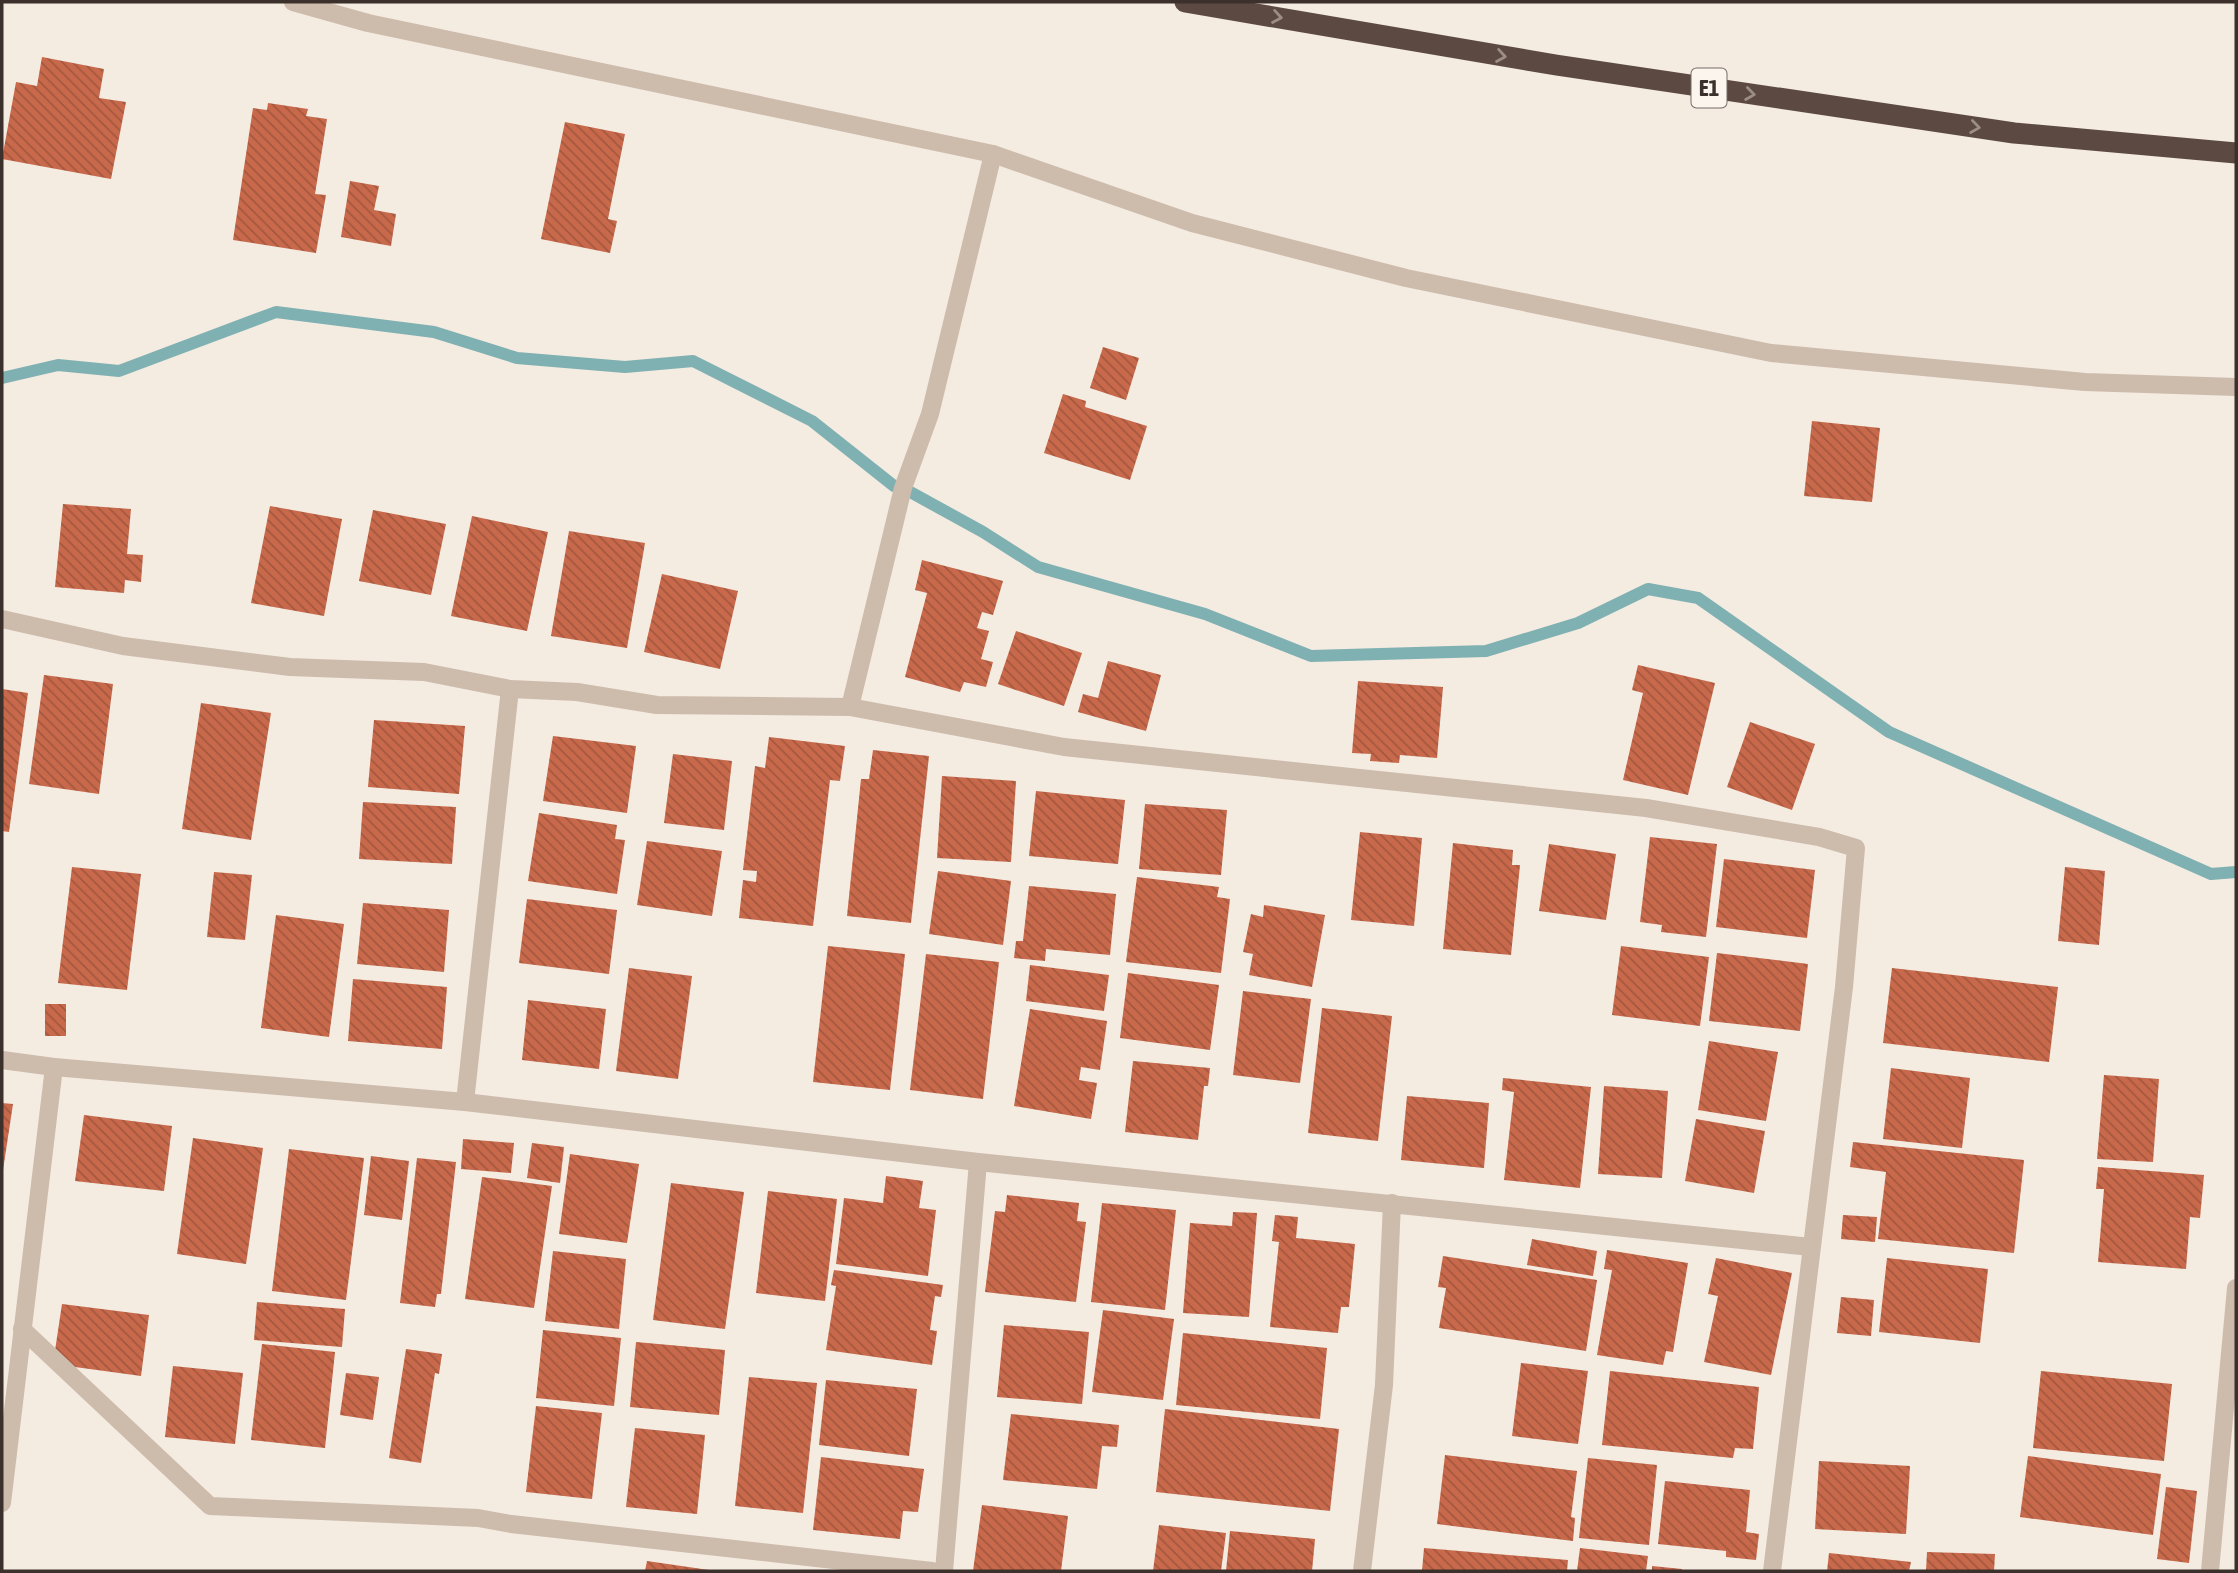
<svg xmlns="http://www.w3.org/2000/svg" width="2238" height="1573" font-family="'Asap Condensed',sans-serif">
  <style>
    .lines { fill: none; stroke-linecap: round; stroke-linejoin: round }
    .stream { stroke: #7fb0b2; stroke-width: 12 }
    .building { fill: url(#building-back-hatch) }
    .street { stroke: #cdbbac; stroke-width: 18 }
    .highway { stroke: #5c4a42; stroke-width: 21 }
    .oneway { stroke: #9c8e87 }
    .labels { text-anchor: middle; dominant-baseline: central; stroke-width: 5; stroke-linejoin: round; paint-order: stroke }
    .shield { fill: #fbf5ee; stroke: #756b66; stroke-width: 2 }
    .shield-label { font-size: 23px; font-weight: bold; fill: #3b302b }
  </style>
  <defs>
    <pattern id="building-back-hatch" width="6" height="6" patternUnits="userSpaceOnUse" patternTransform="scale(1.75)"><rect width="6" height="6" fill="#c8694b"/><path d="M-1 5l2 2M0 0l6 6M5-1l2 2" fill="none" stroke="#a4573f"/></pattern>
  </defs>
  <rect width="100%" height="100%" fill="#f4ebe1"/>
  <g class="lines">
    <path class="stream" d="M 2,378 L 58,365 L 119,371 L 276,312 L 434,332 L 517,358 L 625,367 L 693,361 L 812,421 L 894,486 L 903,488 L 983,532 L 1038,567 L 1205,614 L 1311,656 L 1486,651 L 1578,623 L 1648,589 L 1698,598 L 1889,732 L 2211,874 L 2236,872"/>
  </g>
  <g class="building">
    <path d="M 42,57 L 104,69 L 99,98 L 126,102 L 111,179 L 2,159 L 16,82 L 37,86 Z"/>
    <path d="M 268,103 L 308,109 L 306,116 L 327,119 L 315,194 L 326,195 L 316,253 L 233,240 L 253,108 L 267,110 Z"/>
    <path d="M 565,122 L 625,134 L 608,219 L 617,221 L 610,253 L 541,239 Z"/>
    <path d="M 350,181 L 379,186 L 374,210 L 396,214 L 391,246 L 341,237 Z"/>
    <path d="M 1103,347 L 1139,358 L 1126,400 L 1090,388 Z"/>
    <path d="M 1063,394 L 1086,401 L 1085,407 L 1147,426 L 1130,480 L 1044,453 Z"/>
    <path d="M 1812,421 L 1880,428 L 1872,502 L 1804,496 Z"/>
    <path d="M 63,504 L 131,509 L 127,554 L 143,555 L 141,582 L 125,580 L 124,593 L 55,587 Z"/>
    <path d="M 270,506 L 342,519 L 324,616 L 251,603 Z"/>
    <path d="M 373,510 L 446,524 L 431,595 L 359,581 Z"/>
    <path d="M 472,516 L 548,532 L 527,631 L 451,616 Z"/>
    <path d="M 569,531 L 645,543 L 627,648 L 551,636 Z"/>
    <path d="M 922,560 L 1003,581 L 993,615 L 982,612 L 977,628 L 989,631 L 981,659 L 993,662 L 986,687 L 964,682 L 960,692 L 905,677 L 927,593 L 915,590 Z"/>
    <path d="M 662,574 L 738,591 L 720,669 L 644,652 Z"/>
    <path d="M 1016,631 L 1082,653 L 1064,706 L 998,684 Z"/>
    <path d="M 1108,661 L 1161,675 L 1146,731 L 1078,712 L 1083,694 L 1098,698 Z"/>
    <path d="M 1638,665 L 1715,683 L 1688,795 L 1623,780 L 1643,693 L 1632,690 Z"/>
    <path d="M 44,675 L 113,684 L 99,794 L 29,784 Z"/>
    <path d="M 1358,681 L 1443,687 L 1437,758 L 1400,755 L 1399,763 L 1370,761 L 1371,754 L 1352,753 Z"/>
    <path d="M 2,689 L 28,693 L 9,832 L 2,831 Z"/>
    <path d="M 201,703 L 271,713 L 251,840 L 182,829 Z"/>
    <path d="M 374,720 L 465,726 L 459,794 L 368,787 Z"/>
    <path d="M 1750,722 L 1815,744 L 1792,810 L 1727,787 Z"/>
    <path d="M 553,736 L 636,746 L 627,813 L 543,801 Z"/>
    <path d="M 769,737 L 845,746 L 840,781 L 830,780 L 813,926 L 739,918 L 743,880 L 756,882 L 757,871 L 743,870 L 755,766 L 765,768 Z"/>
    <path d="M 873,750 L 929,756 L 911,923 L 847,916 L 861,779 L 869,779 Z"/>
    <path d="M 673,754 L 732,761 L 724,830 L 664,823 Z"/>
    <path d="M 942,776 L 1016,781 L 1011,862 L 937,858 Z"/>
    <path d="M 1036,791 L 1125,800 L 1118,864 L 1029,856 Z"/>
    <path d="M 363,802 L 456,807 L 452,864 L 359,859 Z"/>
    <path d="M 1145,804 L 1227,810 L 1221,875 L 1139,869 Z"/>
    <path d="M 539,813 L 617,825 L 615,839 L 625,840 L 617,894 L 528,881 Z"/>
    <path d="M 1360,832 L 1422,838 L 1414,926 L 1351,920 Z"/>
    <path d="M 1650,837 L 1717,844 L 1706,937 L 1661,932 L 1662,925 L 1640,922 Z"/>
    <path d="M 647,841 L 722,851 L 712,916 L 637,905 Z"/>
    <path d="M 1453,843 L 1513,850 L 1512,865 L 1520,865 L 1511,955 L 1443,949 Z"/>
    <path d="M 1549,844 L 1616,854 L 1606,920 L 1539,911 Z"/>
    <path d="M 1724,859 L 1815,870 L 1807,938 L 1716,927 Z"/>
    <path d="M 72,867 L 141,874 L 127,990 L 58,983 Z"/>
    <path d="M 2065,867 L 2105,871 L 2099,945 L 2058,941 Z"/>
    <path d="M 938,871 L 1011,881 L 1003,945 L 929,934 Z"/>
    <path d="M 214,872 L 252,875 L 245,940 L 207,937 Z"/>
    <path d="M 1137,877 L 1219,887 L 1217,897 L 1230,899 L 1221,973 L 1126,962 Z"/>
    <path d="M 1029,886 L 1116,894 L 1110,955 L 1046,949 L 1045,961 L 1014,958 L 1016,941 L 1023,941 Z"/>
    <path d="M 527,899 L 617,910 L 609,974 L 519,963 Z"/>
    <path d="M 363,903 L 449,910 L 444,972 L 357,964 Z"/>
    <path d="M 1264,905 L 1325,915 L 1312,987 L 1249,975 L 1253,954 L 1243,952 L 1251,914 L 1263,917 Z"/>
    <path d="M 276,915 L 344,924 L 329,1037 L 261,1028 Z"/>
    <path d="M 828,946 L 905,954 L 890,1090 L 813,1082 Z"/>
    <path d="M 1621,946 L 1709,957 L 1700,1026 L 1612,1015 Z"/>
    <path d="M 1717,953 L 1808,964 L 1800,1031 L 1709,1021 Z"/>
    <path d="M 926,954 L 999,962 L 983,1099 L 910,1090 Z"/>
    <path d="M 1030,965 L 1109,975 L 1104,1011 L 1026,1001 Z"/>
    <path d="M 629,968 L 692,976 L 678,1079 L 616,1071 Z"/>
    <path d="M 1892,968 L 2058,987 L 2049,1062 L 1883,1043 Z"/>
    <path d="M 1128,973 L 1219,985 L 1210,1050 L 1120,1038 Z"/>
    <path d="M 353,979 L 447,987 L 442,1049 L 348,1041 Z"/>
    <path d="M 1243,991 L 1311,999 L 1300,1083 L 1233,1075 Z"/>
    <path d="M 528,1000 L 606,1009 L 599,1069 L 522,1060 Z"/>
    <rect x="45" y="1004" width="21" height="32"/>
    <path d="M 1322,1008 L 1392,1016 L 1378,1141 L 1308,1133 Z"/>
    <path d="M 1030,1009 L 1107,1021 L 1100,1070 L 1081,1067 L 1079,1080 L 1097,1083 L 1091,1119 L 1014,1106 Z"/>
    <path d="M 1709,1041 L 1778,1052 L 1766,1121 L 1698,1110 Z"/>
    <path d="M 1133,1061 L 1210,1068 L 1208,1086 L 1204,1086 L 1198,1140 L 1125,1132 Z"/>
    <path d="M 1891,1068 L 1970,1078 L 1962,1148 L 1883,1139 Z"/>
    <path d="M 2104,1075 L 2159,1079 L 2153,1162 L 2097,1159 Z"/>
    <path d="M 1503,1078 L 1591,1087 L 1580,1188 L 1504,1180 L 1514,1092 L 1502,1090 Z"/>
    <path d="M 1604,1086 L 1668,1091 L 1662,1178 L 1598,1174 Z"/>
    <path d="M 1407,1096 L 1489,1103 L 1484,1168 L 1401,1160 Z"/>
    <path d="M 2,1103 L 13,1104 L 3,1170 L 2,1169 Z"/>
    <path d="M 84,1115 L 172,1126 L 164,1191 L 75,1181 Z"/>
    <path d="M 1696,1119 L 1765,1131 L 1754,1193 L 1685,1181 Z"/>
    <path d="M 193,1138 L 263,1148 L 246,1264 L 177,1254 Z"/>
    <path d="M 463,1139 L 514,1143 L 511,1173 L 461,1169 Z"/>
    <path d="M 1853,1142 L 2024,1160 L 2014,1253 L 1878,1239 L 1886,1172 L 1850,1167 Z"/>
    <path d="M 532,1143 L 564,1147 L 560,1183 L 527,1178 Z"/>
    <path d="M 289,1149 L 364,1158 L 346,1300 L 272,1291 Z"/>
    <path d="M 570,1154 L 639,1164 L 627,1243 L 559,1234 Z"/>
    <path d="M 371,1156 L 409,1161 L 402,1220 L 364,1215 Z"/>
    <path d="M 417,1158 L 456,1162 L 441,1294 L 437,1294 L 435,1307 L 400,1303 Z"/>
    <path d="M 2098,1167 L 2204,1175 L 2200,1218 L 2190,1217 L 2186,1269 L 2098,1262 L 2104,1189 L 2096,1189 Z"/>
    <path d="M 886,1176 L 923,1181 L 919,1208 L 936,1210 L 928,1276 L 836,1264 L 844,1198 L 883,1203 Z"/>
    <path d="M 482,1177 L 552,1186 L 534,1308 L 465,1299 Z"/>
    <path d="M 671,1183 L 744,1192 L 725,1329 L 653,1320 Z"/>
    <path d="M 768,1191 L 837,1199 L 825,1301 L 756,1293 Z"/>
    <path d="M 1007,1195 L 1079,1203 L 1077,1221 L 1086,1222 L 1076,1302 L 985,1292 L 995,1211 L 1005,1212 Z"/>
    <path d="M 1102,1203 L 1176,1210 L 1165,1310 L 1091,1302 Z"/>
    <path d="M 1233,1212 L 1257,1213 L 1249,1317 L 1183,1313 L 1190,1223 L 1232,1226 Z"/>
    <path d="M 1275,1215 L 1298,1217 L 1296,1238 L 1355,1244 L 1349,1307 L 1341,1307 L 1338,1333 L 1270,1327 L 1279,1242 L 1272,1241 Z"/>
    <path d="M 1843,1215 L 1877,1217 L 1875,1242 L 1841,1239 Z"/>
    <path d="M 1532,1239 L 1597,1251 L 1593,1276 L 1527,1265 Z"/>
    <path d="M 1607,1250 L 1688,1263 L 1673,1352 L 1666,1351 L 1663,1365 L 1597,1355 L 1612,1270 L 1604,1269 Z"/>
    <path d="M 553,1251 L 626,1259 L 619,1329 L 545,1321 Z"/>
    <path d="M 1443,1256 L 1597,1280 L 1586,1351 L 1439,1328 L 1446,1288 L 1438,1287 Z"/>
    <path d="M 1716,1258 L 1792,1273 L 1771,1375 L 1704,1362 L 1718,1296 L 1708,1294 Z"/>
    <path d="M 1887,1258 L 1988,1269 L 1980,1343 L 1879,1332 Z"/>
    <path d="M 834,1270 L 943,1285 L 941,1297 L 935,1296 L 930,1330 L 937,1331 L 932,1365 L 826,1350 L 836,1286 L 831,1285 Z"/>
    <path d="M 1841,1297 L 1874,1300 L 1871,1336 L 1837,1333 Z"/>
    <path d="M 257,1302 L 345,1309 L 342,1347 L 254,1340 Z"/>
    <path d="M 62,1304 L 149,1315 L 141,1376 L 53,1364 Z"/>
    <path d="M 1103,1310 L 1174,1319 L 1163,1400 L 1092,1392 Z"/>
    <path d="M 1004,1325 L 1089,1332 L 1082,1404 L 997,1397 Z"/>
    <path d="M 543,1330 L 621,1338 L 614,1406 L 536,1398 Z"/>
    <path d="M 1183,1333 L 1327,1348 L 1320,1419 L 1176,1405 Z"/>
    <path d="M 636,1342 L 725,1350 L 719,1415 L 630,1407 Z"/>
    <path d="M 262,1344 L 335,1352 L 325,1448 L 251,1440 Z"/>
    <path d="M 406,1349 L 442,1354 L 439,1374 L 435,1373 L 421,1463 L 389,1458 Z"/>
    <path d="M 1521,1363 L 1588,1371 L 1578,1444 L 1512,1436 Z"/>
    <path d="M 173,1366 L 243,1373 L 235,1444 L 165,1437 Z"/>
    <path d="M 1610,1371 L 1759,1387 L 1753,1449 L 1735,1448 L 1733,1458 L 1602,1445 Z"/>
    <path d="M 2041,1371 L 2172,1384 L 2164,1461 L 2033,1448 Z"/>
    <path d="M 346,1373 L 379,1377 L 373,1420 L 340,1415 Z"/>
    <path d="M 749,1377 L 817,1383 L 803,1513 L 735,1506 Z"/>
    <path d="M 826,1380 L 917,1389 L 909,1456 L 819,1445 Z"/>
    <path d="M 536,1406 L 602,1413 L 592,1499 L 526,1492 Z"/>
    <path d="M 1165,1409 L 1339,1429 L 1330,1511 L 1156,1492 Z"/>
    <path d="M 1011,1414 L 1119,1425 L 1117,1447 L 1102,1446 L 1097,1489 L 1003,1480 Z"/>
    <path d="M 635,1428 L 705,1435 L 697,1514 L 626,1507 Z"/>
    <path d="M 1445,1455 L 1577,1471 L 1571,1517 L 1575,1518 L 1573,1541 L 1437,1524 Z"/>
    <path d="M 2028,1456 L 2161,1474 L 2153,1535 L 2020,1517 Z"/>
    <path d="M 821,1457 L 924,1469 L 918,1512 L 903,1511 L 900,1539 L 813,1530 Z"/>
    <path d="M 1588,1458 L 1657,1465 L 1649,1545 L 1579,1538 Z"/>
    <path d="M 1819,1461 L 1910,1466 L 1906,1534 L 1815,1529 Z"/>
    <path d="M 1665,1481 L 1750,1490 L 1746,1532 L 1759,1534 L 1756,1560 L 1726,1557 L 1726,1551 L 1658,1544 Z"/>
    <path d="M 2166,1487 L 2197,1491 L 2189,1563 L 2157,1559 Z"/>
    <path d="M 982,1505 L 1068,1516 L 1061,1571 L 973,1571 Z"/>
    <path d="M 1159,1525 L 1226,1533 L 1221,1571 L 1153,1571 Z"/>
    <path d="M 1230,1531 L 1315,1539 L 1312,1571 L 1226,1571 Z"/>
    <path d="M 1424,1548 L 1568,1560 L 1567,1571 L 1422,1571 Z"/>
    <path d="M 1580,1548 L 1648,1556 L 1646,1571 L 1577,1571 Z"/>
    <path d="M 1927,1552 L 1995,1554 L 1994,1571 L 1926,1571 Z"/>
    <path d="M 1829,1553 L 1911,1562 L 1909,1571 L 1827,1571 Z"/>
    <path d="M 647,1561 L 709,1570 L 709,1571 L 645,1571 Z"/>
    <path d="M 1652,1566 L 1682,1569 L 1682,1571 L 1652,1571 Z"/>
  </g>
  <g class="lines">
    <g class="street">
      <path d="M 293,2 L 368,23 L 993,154 L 1192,223 L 1406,278 L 1771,353 L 2085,382 L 2236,387"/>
      <path d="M 2,619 L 123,646 L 290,667 L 424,672 L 510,689 L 577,692 L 657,705 L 850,707 L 1064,747 L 1646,808 L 1819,837 L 1856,848 L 1844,987 L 1772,1571"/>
      <path d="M 850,707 L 903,488 L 930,414 L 993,154"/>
      <path d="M 2,1060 L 54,1067 L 465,1102 L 978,1162 L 1811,1247"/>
      <path d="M 465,1102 L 510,689"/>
      <path d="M 22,1329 L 210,1506 L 478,1518 L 511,1524 L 932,1571"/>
      <path d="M 2,1503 L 54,1067"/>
      <path d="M 944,1571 L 978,1162"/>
      <path d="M 1362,1571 L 1384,1385 L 1392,1203"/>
      <path d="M 2210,1571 L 2236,1288"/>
    </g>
    <path class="highway" d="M 1185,2 L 1556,65 L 2014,133 L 2236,153"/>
  </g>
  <defs><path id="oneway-chevron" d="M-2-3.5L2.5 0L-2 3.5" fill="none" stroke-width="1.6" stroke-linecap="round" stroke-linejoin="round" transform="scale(1.75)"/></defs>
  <g class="oneway">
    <use href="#oneway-chevron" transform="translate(1277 17) rotate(10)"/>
    <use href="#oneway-chevron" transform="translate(1501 56) rotate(10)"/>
    <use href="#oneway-chevron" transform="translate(1750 94) rotate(8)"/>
    <use href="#oneway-chevron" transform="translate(1975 127) rotate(8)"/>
  </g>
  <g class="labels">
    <rect class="shield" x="1691.5" y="68.5" width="35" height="39" rx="5"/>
    <g class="shield-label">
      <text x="1709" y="88">E1</text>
    </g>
  </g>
  <rect width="2238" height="1573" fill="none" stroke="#3b302b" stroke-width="7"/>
</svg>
